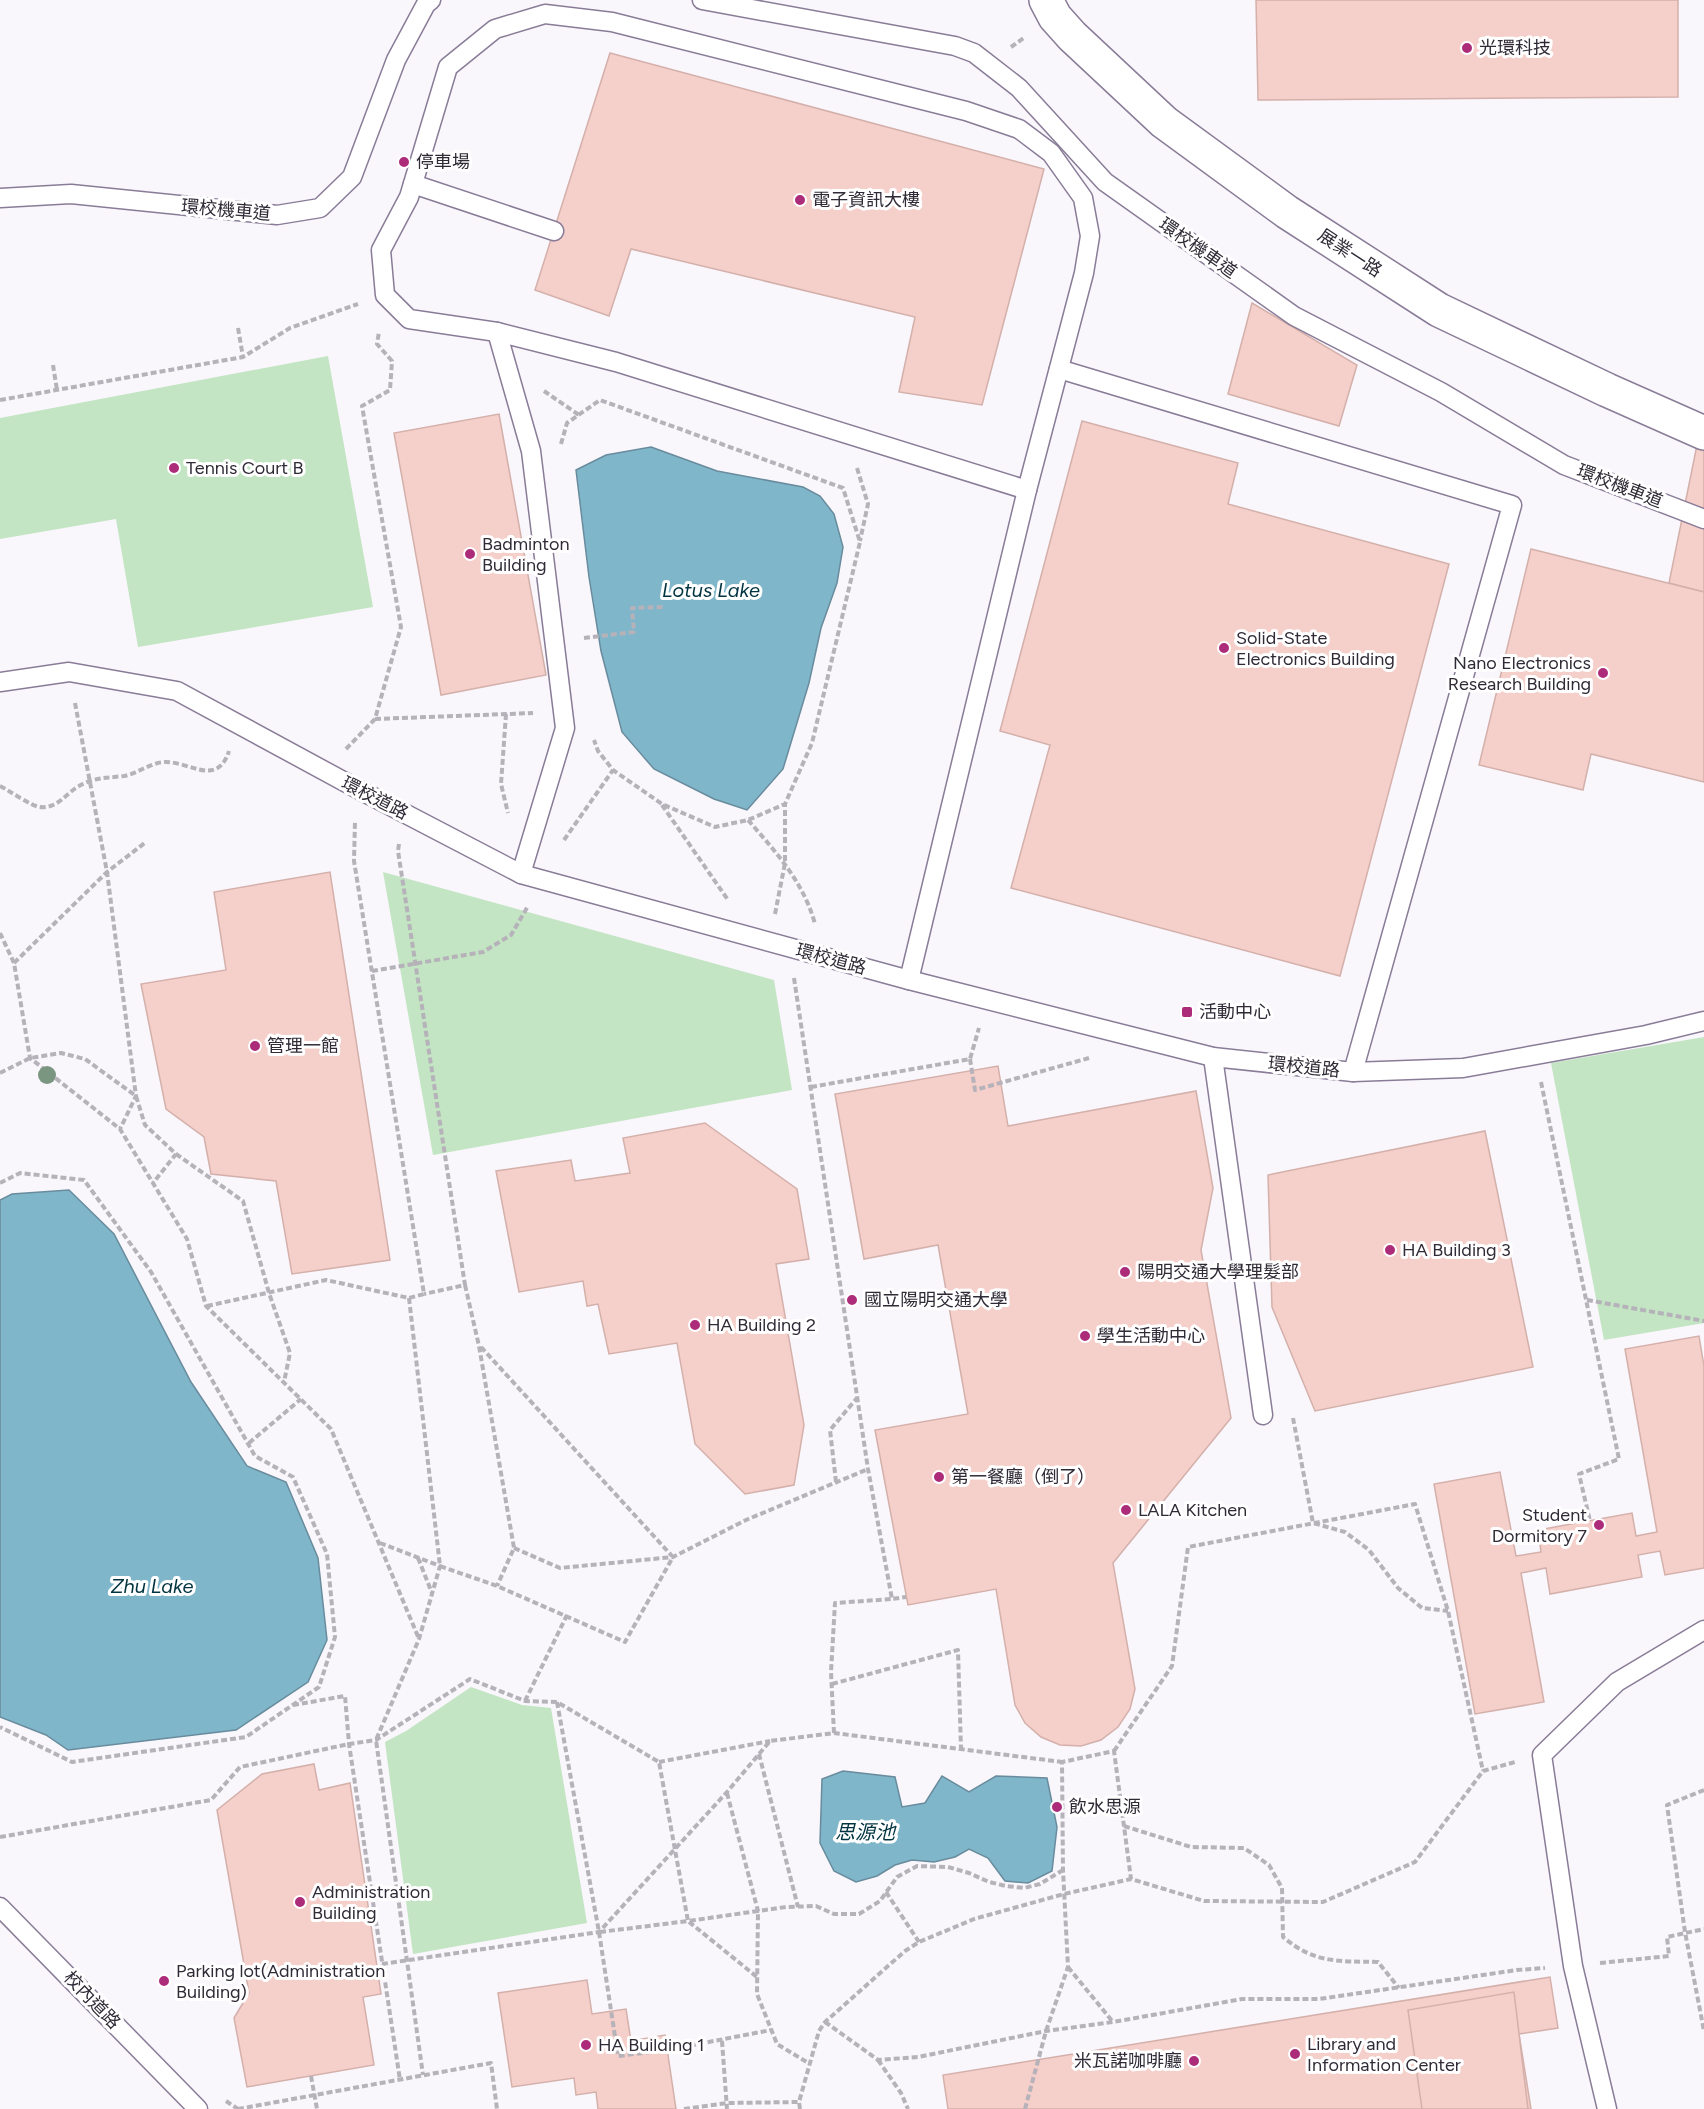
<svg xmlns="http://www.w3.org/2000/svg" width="1704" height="2109" font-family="Figtree,'Noto Sans TC',sans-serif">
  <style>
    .green { fill: #c3e5c3 }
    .water { fill: #80b6c9; stroke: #688c9d; stroke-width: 1.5 }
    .building { fill: #f5cfca; stroke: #d4b0ab; stroke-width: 1.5 }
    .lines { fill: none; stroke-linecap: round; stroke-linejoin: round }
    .lane-casing { stroke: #897c97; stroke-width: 21 }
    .street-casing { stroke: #897c97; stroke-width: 36 }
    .path { stroke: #b6b2ba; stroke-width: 4; stroke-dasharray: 6 3; stroke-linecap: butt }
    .lane { stroke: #fff; stroke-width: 18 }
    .street { stroke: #fff; stroke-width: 33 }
    .tree { fill: #7b9680 }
    .poi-dot { fill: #ac2c7a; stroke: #fff; stroke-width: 2 }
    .labels { text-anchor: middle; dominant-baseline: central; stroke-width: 6; stroke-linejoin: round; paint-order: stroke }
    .poi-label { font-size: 18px; fill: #2f2a35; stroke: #fff; text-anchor: start }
    .street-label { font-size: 18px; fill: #2f2a35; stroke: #fff }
    .water-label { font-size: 20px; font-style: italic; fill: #003340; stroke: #fff }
  </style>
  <rect width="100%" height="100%" fill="#f9f6fc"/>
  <g class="green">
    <path d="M 328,356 L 373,607 L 138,647 L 116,519 L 0,539 L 0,418 Z"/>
    <path d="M 383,872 L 774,980 L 792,1090 L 433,1155 Z"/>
    <path d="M 1704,1037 L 1704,1323 L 1604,1340 L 1551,1063 Z"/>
    <path d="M 471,1687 L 522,1705 L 551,1708 L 587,1923 L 413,1954 L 385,1742 L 406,1731 Z"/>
  </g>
  <g class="water">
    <path d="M 651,447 L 717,471 L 803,487 L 820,496 L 834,514 L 843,547 L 837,583 L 821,628 L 809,683 L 783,769 L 747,810 L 714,799 L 654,769 L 622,732 L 601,651 L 589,577 L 576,470 L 606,455 Z"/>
    <path d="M 69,1190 L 114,1234 L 191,1382 L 247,1466 L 286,1482 L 318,1558 L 327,1640 L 308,1682 L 236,1730 L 68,1750 L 46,1735 L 0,1717 L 0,1200 L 12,1194 Z"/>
    <path d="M 843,1771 L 895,1777 L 902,1807 L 925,1803 L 942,1776 L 969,1792 L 996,1776 L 1047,1778 L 1057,1827 L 1052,1871 L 1028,1883 L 1005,1881 L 988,1858 L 969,1849 L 955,1857 L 934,1862 L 912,1860 L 895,1865 L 877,1876 L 856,1882 L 834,1871 L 820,1843 L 822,1779 Z"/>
  </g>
  <g class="building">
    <path d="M 1256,0 L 1678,0 L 1678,97 L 1258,100 Z"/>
    <path d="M 610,53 L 1044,169 L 982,405 L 899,392 L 915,317 L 631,249 L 609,316 L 535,290 Z"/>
    <path d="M 1252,303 L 1357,365 L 1339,426 L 1228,394 Z"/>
    <path d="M 499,414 L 546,675 L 441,695 L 394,433 Z"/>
    <path d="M 1082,421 L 1238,463 L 1228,504 L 1449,564 L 1340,976 L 1011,888 L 1050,745 L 1000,731 Z"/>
    <path d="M 1698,440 L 1704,442 L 1704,592 L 1669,583 Z"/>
    <path d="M 1531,549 L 1704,592 L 1704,782 L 1591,754 L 1583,790 L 1479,765 Z"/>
    <path d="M 330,872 L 390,1260 L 292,1274 L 276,1181 L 211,1174 L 204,1137 L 166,1109 L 141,984 L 226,970 L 214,892 Z"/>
    <path d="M 998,1066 L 1008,1126 L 1196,1091 L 1213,1188 L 1201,1250 L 1231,1418 L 1113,1563 L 1135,1689 L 1130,1709 L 1118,1727 L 1101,1740 L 1081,1746 L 1060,1745 L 1041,1737 L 1025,1723 L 1015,1705 L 996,1589 L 908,1605 L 875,1430 L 968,1414 L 938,1245 L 864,1259 L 835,1094 Z"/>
    <path d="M 705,1123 L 797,1189 L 809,1259 L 776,1264 L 804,1425 L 794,1485 L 745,1494 L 695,1444 L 677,1343 L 609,1354 L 598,1304 L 587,1306 L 583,1281 L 519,1292 L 496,1171 L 571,1160 L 575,1181 L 630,1173 L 623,1138 Z"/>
    <path d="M 1485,1131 L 1533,1367 L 1315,1411 L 1272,1307 L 1268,1175 Z"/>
    <path d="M 1699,1336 L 1704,1366 L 1704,1568 L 1665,1575 L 1660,1551 L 1638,1555 L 1642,1577 L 1550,1594 L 1546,1568 L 1521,1573 L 1544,1702 L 1475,1714 L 1434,1484 L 1500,1472 L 1516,1556 L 1541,1552 L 1538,1530 L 1632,1513 L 1636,1536 L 1657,1532 L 1625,1349 Z"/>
    <path d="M 314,1764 L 319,1790 L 350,1783 L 381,1994 L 363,1997 L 374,2065 L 247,2087 L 234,2018 L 249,1993 L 217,1810 L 262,1774 Z"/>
    <path d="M 1550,1977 L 1558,2028 L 1519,2034 L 1531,2109 L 948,2109 L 943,2075 Z"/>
    <path d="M 587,1980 L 592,2014 L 626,2009 L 631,2041 L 665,2035 L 676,2109 L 598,2109 L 596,2092 L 576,2095 L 574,2078 L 512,2087 L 498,1993 Z"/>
    <path d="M 1514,1992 L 1528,2109 L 1422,2109 L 1408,2010 Z"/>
  </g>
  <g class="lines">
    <g class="lane-casing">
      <g id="lane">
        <path d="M 702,0 L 955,46 L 974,53 L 1019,88 L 1105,182 L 1294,316 L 1441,392 L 1564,465 L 1704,519"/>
        <path d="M 413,184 L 554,231"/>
        <path d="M 0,198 L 71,194 L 277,215 L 320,208 L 352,177 L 396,60 L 426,4 L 431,0"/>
        <path d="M 497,332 L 409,319 L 385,295 L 381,250 L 409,197 L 448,67 L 495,29 L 545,14 L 612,22 L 966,111 L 1019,129 L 1051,153 L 1083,198 L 1090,236 L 1084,273 L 1027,490"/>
        <path d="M 1059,369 L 1512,505 L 1353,1072"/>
        <path d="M 0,682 L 69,672 L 177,691 L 356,788 L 521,874 L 909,980 L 1213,1057 L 1353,1072 L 1463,1068 L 1646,1035 L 1704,1021"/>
        <path d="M 521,874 L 565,728 L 531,451 L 497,332 L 616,362 L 1027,490 L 909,980"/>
        <path d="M 1213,1057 L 1263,1415"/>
        <path d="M 0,1907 L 198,2109"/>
        <path d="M 1607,2109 L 1573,1966 L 1542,1755 L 1617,1682 L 1704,1630"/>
      </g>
    </g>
    <g class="street-casing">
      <path id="street" d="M 1046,0 L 1055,17 L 1072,36 L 1164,122 L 1287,212 L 1439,310 L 1607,390 L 1704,433"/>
    </g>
    <g class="path">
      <path d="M 1011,47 L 1025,37"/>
      <path d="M 238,328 L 243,357"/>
      <path d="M 53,365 L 57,390"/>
      <path d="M 544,391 L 579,415"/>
      <path d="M 0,400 L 243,357 L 290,328 L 358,304"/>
      <path d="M 561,444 L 567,423 L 600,400 L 843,488 L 860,542 L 812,743 L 785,804 L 748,820 L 715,827 L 662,804 L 613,770 L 598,751 L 594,740"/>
      <path d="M 857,468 L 868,504 L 860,541"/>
      <path d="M 584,638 L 634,632 L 632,608 L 664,607"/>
      <path d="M 75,703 L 107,872 L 136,1096 L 120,1129"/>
      <path d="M 506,714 L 501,784 L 508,813"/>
      <path d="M 375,719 L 533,713"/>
      <path d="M 346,749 L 375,719 L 401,627 L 362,406 L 390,390 L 392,361 L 377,344 L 379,332"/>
      <path d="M 0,786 C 10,791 31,806 40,807 C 58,809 66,793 79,786 C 94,777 108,778 124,776 C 135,774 146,766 158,763 C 185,756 216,791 229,751"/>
      <path d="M 662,805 L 728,900"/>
      <path d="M 748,820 C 776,852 804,883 815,924"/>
      <path d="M 564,840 L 613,770"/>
      <path d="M 399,844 L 398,851 L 465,1285 L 424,1294"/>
      <path d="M 775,914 L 785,863 L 785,804"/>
      <path d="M 0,933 L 14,963 L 30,1058 L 120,1129 L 187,1239 L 206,1306 L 331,1429 L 419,1639"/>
      <path d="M 14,963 L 107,872 L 146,842"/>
      <path d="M 372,971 L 483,952 L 511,935 L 528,906"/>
      <path d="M 794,978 L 868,1469 L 892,1599 L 906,1597"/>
      <path d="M 970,1059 L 975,1090 L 1089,1058"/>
      <path d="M 0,1073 L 30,1058 L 61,1053 L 85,1059 L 136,1096 L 145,1125 L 176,1154 L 153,1183"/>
      <path d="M 1541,1082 L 1619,1459 L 1579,1474 L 1590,1521"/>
      <path d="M 811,1087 L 970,1059 L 979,1028"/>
      <path d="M 176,1154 L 243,1201 L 269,1293 L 290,1353 L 284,1382"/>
      <path d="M 0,1183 L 20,1173 L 84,1180 L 151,1272 L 255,1456 L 293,1477 L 327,1554 L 335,1637 L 319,1687 L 246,1737 L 72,1762 L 0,1727"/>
      <path d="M 465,1285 L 479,1346 L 514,1548 L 497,1586"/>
      <path d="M 409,1298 L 440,1566 L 497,1586 L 625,1642 L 673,1557"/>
      <path d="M 1587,1300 L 1704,1321"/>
      <path d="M 207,1306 L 326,1280 L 409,1298 L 424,1294 L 354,861 L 355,821"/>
      <path d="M 481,1347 L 672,1556"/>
      <path d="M 1293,1418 L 1313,1523 L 1345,1532 L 1369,1550 L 1398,1588 L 1422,1608 L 1448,1611"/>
      <path d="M 249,1443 L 301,1399"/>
      <path d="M 836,1482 L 830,1430 L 857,1398"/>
      <path d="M 380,1543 L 440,1566 L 419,1639 L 376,1740 L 423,2075"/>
      <path d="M 514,1548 L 560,1568 L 673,1557 L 746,1520 L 868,1469"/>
      <path d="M 418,1558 L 432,1593"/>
      <path d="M 832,1684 L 958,1650 L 961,1749"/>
      <path d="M 525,1701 L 567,1615"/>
      <path d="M 557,1702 L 599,1932 L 618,2056 L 667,2050 L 771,2030"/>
      <path d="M 293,1705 L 345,1696 L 349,1744 L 400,2080"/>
      <path d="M 834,1733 L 831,1672 L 835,1603 L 892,1599"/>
      <path d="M 1114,1751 L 1172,1666 L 1188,1547 L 1415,1504 L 1448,1611 L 1483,1771"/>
      <path d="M 759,1754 L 798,1907"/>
      <path d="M 659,1762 L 770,1741"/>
      <path d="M 1704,1790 L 1667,1805 L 1685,1932 L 1704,2031"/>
      <path d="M 727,1793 L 758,1911 L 786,1907 L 816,1906 L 834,1914 L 859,1914 L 880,1901 L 897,1877 L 917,1866 L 948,1867 L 969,1873 L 989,1882 L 1006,1886 L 1024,1888 L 1040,1884 L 1063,1870"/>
      <path d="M 1124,1826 L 1191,1847 L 1244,1848 L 1269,1865 L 1282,1888 L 1283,1937 C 1315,1964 1339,1961 1378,1962 L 1399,1988"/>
      <path d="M 0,1837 L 211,1800 L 240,1767 L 349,1744 L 376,1740 L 470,1679 L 525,1701 L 557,1702 L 659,1762 L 688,1921 L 758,1911 L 757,1994 L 777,2044 L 810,2064"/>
      <path d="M 886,1892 L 919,1942"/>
      <path d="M 600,1932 L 688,1921 L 757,1977"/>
      <path d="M 1600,1963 L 1669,1956 L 1667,1937 L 1704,1929"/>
      <path d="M 382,1964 L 599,1932 L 727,1792 L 770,1741 L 834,1733 L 1062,1762"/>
      <path d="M 1068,1967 L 1113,2022"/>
      <path d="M 825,2022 L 878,2060 L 918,2057 L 1046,2031 L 1113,2022 L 1242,1999 L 1319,1999 L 1517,1970 L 1545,1968"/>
      <path d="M 722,2041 L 727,2109"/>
      <path d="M 878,2060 L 901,2093 L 908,2109"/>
      <path d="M 311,2076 L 317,2109"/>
      <path d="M 226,2101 L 238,2109"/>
      <path d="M 238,2109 L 491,2063 L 497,2109"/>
      <path d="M 684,2109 L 727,2103 L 799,2102"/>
      <path d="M 800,2109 L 799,2102 L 819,2031 L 825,2022 L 905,1951 L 919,1942 L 974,1919 L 1064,1894 L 1131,1879 L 1204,1901 L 1323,1902 L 1415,1862 L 1483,1771 L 1515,1762"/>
      <path d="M 1025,2109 L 1046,2031 L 1068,1967 L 1063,1870 L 1062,1762 L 1114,1751 L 1131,1879"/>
    </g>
    <use href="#lane" class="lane"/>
    <use href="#street" class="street"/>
  </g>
  <circle class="tree" cx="47" cy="1075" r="9"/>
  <g class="poi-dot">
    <circle cx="1467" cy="48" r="6"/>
    <circle cx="404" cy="162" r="6"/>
    <circle cx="800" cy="200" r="6"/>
    <circle cx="174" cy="468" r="6"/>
    <circle cx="470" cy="554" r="6"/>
    <circle cx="1224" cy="648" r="6"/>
    <circle cx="1603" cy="673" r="6"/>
    <rect x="1181" y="1006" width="12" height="12" rx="3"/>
    <circle cx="255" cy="1046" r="6"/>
    <circle cx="1390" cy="1250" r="6"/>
    <circle cx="1125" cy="1272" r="6"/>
    <circle cx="852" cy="1300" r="6"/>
    <circle cx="695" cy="1325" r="6"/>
    <circle cx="1085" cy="1336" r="6"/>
    <circle cx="939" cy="1477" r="6"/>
    <circle cx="1126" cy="1510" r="6"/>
    <circle cx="1599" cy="1525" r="6"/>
    <circle cx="1057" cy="1807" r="6"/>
    <circle cx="300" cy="1902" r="6"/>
    <circle cx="164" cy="1981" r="6"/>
    <circle cx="586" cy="2045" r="6"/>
    <circle cx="1295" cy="2054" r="6"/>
    <circle cx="1194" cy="2061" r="6"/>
  </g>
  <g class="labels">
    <g class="poi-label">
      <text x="1479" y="48">光環科技</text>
      <text x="416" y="162">停車場</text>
      <text x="812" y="200">電子資訊大樓</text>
      <text x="186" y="468">Tennis Court B</text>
      <text x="482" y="544">Badminton<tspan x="482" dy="21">Building</tspan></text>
      <text x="1236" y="638">Solid-State<tspan x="1236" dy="21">Electronics Building</tspan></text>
      <text x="1591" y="663" text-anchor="end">Nano Electronics<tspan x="1591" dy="21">Research Building</tspan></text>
      <text x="1199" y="1012">活動中心</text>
      <text x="267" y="1046">管理一館</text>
      <text x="1402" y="1250">HA Building 3</text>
      <text x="1137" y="1272">陽明交通大學理髮部</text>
      <text x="864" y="1300">國立陽明交通大學</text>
      <text x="707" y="1325">HA Building 2</text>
      <text x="1097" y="1336">學生活動中心</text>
      <text x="951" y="1477">第一餐廳（倒了）</text>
      <text x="1138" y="1510">LALA Kitchen</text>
      <text x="1587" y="1515" text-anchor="end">Student<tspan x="1587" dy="21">Dormitory 7</tspan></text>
      <text x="1069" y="1807">飲水思源</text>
      <text x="312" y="1892">Administration<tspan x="312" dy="21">Building</tspan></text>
      <text x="176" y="1971">Parking lot(Administration<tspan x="176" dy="21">Building)</tspan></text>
      <text x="1307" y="2044">Library and<tspan x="1307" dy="21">Information Center</tspan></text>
      <text x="598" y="2045">HA Building 1</text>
      <text x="1182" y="2061" text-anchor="end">米瓦諾咖啡廳</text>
    </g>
    <g class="street-label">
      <text transform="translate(226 210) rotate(5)">環校機車道</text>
      <text transform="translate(1198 248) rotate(35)">環校機車道</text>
      <text transform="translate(1350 253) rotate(33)">展業一路</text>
      <text transform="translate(1620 486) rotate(21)">環校機車道</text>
      <text transform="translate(375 798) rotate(27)">環校道路</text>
      <text transform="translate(831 959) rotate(15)">環校道路</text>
      <text transform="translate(1304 1067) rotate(6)">環校道路</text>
      <text transform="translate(92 2000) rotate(46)">校內道路</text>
    </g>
    <g class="water-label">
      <text x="711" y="590">Lotus Lake</text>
      <text x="152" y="1586">Zhu Lake</text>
      <text x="865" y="1832">思源池</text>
    </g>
  </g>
</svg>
